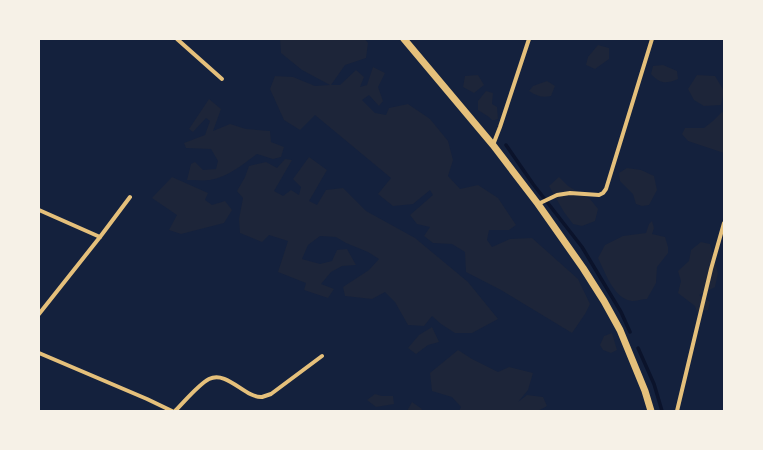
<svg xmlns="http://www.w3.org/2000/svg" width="763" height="450" font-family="Raleway,sans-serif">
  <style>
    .green { fill: #1d2539 }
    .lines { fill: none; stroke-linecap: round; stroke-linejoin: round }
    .stream { stroke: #0b132b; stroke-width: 3.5 }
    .minor { stroke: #e5c07b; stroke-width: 4 }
    .tertiary { stroke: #e5c07b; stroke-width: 7 }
  </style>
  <rect width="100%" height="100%" fill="#14213d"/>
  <g class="green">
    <path d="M 280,39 L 365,39 L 368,43 L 366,58 L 345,65 L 331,85 L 340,85 L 356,70 L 364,77 L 360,87 L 367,85 L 373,67 L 385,73 L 378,87 L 383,101 L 379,106 L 369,95 L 362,100 L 375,113 L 386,115 L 389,108 L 408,104 L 430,119 L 448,141 L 453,160 L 448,176 L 460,189 L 478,185 L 498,198 L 516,225 L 509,230 L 489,230 L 487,240 L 492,247 L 510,239 L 532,238 L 578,279 L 590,304 L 585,314 L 572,333 L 501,290 L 466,272 L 465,252 L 452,244 L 433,243 L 424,236 L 430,227 L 417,224 L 410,215 L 433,195 L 430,190 L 413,204 L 393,206 L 378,194 L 391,178 L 315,115 L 300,130 L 284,120 L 270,89 L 275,76 L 293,77 L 315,86 L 330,85 L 302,70 L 281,53 Z"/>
    <path d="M 598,45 L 609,48 L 609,59 L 595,69 L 586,65 L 588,57 Z"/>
    <path d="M 663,65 L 677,71 L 678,79 C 666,84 660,84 651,74 L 653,66 Z"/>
    <path d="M 478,75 L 484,85 L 474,93 L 463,87 L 465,76 Z"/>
    <path d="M 697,75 L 715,76 L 724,91 L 721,105 L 704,106 L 694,100 L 688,89 Z"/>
    <path d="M 547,81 L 555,86 L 551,96 C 542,98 537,96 529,91 L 533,86 Z"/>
    <path d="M 486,91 L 493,93 L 492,104 L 497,107 L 498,119 L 495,120 L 492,120 L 489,117 L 478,110 L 478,101 Z"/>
    <path d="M 209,99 L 221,109 L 213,131 L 230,124 L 246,129 L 270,131 L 271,142 L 284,147 L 281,157 L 273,159 L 257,154 C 242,165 228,177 210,180 C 202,181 194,180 187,180 L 191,164 L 195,162 L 203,170 L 216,169 L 218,161 L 211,149 L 186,148 L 184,143 L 205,135 L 210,121 L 206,118 L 193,132 L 189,129 Z"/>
    <path d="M 722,112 L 724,113 L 724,153 L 688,141 L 682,134 L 685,128 L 704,128 L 713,121 Z"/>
    <path d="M 309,157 L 327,170 L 309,201 L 317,205 L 326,190 L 343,188 L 366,211 L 415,238 L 468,282 L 498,319 L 472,333 L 455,333 L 441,324 L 432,316 L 424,326 L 408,325 L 395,302 L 385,292 L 372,299 L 345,296 L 343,287 L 369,270 L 379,259 L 368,252 L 346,243 L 336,237 L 320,236 L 308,245 L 302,259 L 320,264 L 332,261 L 337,250 L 347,249 L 356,265 L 342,266 L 331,272 L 321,284 L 334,289 L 328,298 L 304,290 L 306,283 L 278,272 L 288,241 L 269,235 L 262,242 L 240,233 L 239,219 L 243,198 L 237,191 L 245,177 L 249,166 L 266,162 L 277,168 L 285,159 L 292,160 L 274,191 L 283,196 L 291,190 L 299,195 L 301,187 L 293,179 Z"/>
    <path d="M 627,168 L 641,170 L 654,176 L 657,190 L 649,205 L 642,206 L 636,204 L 633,194 L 620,181 L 619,173 Z"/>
    <path d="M 172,177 L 208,193 L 205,200 L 212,205 L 225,201 L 232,210 L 224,223 L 181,234 L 169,230 L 177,215 L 152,198 Z"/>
    <path d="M 559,177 L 568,186 L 590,199 L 598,209 L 595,221 L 582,226 L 573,224 L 564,212 L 549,186 Z"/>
    <path d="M 652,221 L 654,228 L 652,234 L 665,237 L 668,247 L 668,253 L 657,267 L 656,283 L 647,299 C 643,299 637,301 632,301 C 614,299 605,272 598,258 L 605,245 L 623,236 L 646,233 L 649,224 Z"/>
    <path d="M 701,242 L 710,244 L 718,273 L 715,287 L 699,295 L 710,302 L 708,310 L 697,312 L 695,306 L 678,293 L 681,281 L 678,271 L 689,261 L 691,250 Z"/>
    <path d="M 432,327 L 439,342 L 428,345 L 416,354 L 408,348 L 419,335 Z"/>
    <path d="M 612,333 L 617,350 L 611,353 L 603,350 L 600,345 L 604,336 Z"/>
    <path d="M 458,350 L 472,359 L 498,372 L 509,367 L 533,373 L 528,390 L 518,402 L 527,395 L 543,397 L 547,406 L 538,411 L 459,411 L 461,407 L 452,397 L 432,391 L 430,373 Z"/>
    <path d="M 375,394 L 382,396 L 393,396 L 394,404 L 376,407 L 367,400 Z"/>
    <path d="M 412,402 L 422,409 L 421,411 L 407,411 Z"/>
  </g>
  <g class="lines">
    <g class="stream">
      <path d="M 506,145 L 533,184 L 582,247 L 621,312 L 630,332"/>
      <path d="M 638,348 L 654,384 L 662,411"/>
    </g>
    <g class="minor">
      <path d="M 177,39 L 222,79"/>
      <path d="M 493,145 L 500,127 L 529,39"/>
      <path d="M 538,204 L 557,195 L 570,193 L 599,195 L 603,193 L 606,189 L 652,39"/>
      <path d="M 39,210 L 100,237"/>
      <path d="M 39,314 L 100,237 L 130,197"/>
      <path d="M 39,353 L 147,399 L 172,411"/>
      <path d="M 175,411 C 184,402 199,384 209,379 C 227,370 245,398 262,397 C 265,396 268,395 271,394 L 322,356"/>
      <path d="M 677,411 L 711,269 L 724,223"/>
    </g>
    <path class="tertiary" d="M 404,39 L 493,145 L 538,204 L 583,268 L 604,301 L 620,330 L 645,391 L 651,411"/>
  </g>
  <rect width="763" height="450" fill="none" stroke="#f6f1e7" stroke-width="80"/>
</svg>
